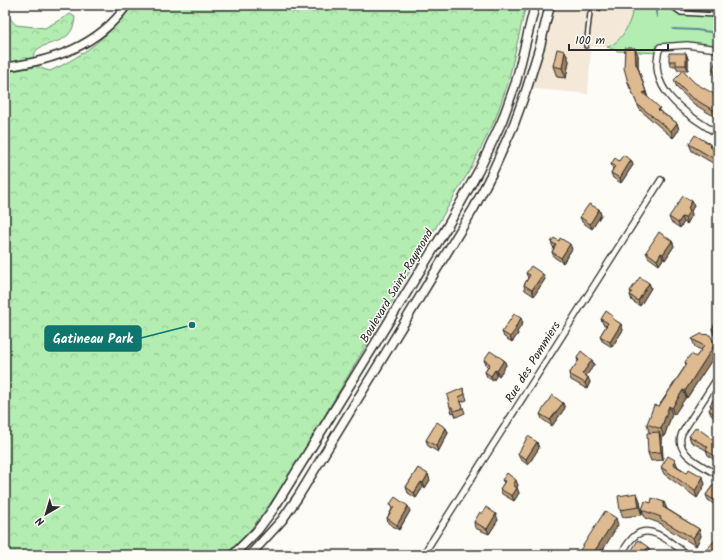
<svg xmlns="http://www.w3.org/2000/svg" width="723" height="560" font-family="Kalam,sans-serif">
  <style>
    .built { fill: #f4e8d8 }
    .green { fill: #b3edb1; stroke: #6f8c6e }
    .forest { fill: url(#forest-crowns); stroke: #6f8c6e }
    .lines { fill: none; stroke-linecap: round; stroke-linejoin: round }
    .stream { stroke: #5b8b92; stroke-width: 2 }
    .service-casing { stroke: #2b2b2b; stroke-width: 6 }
    .minor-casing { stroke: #2b2b2b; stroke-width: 8 }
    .tertiary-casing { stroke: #2b2b2b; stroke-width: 10 }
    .secondary-casing { stroke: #2b2b2b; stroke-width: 11 }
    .service { stroke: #fdfcf7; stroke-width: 3 }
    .minor { stroke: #fdfcf7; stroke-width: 5.5 }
    .tertiary { stroke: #fdfcf7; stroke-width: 7 }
    .secondary { stroke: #fdfcf7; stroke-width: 8 }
    .wall { fill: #bfa07c; stroke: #2b2b2b }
    .shaded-wall { fill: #9b8265; stroke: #2b2b2b }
    .building { fill: #deba90; stroke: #2b2b2b }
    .labels { text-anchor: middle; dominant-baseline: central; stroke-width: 3; stroke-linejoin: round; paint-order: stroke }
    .street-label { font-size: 12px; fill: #2b2b2b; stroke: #fdfcf7 }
    .leader { fill: none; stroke: #0f766e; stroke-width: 1.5 }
    .callout-dot { fill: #0f766e; stroke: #fdfcf7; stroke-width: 1.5 }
    .callout { fill: #0f766e; stroke: #0f766e; stroke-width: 1.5 }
    .callout-label { font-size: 13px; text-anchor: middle; font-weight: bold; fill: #fff }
  </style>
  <defs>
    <pattern id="forest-crowns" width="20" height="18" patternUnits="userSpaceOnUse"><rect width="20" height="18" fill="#b3edb1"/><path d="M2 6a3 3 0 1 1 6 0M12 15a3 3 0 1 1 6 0" fill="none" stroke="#9acb98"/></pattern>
  </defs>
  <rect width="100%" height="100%" fill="#fdfcf7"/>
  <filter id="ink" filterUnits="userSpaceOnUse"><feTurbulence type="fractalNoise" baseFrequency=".025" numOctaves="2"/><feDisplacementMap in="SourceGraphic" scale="8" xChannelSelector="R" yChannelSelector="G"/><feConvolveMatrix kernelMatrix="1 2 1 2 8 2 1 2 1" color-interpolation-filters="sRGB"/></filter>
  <g filter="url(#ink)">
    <path class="built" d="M 550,5 L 633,5 L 631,20 L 616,42 L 607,47 L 591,47 L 588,94 L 527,88 Z"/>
    <path class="green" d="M 633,5 L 670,5 L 681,13 L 718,14 L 718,49 L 660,47 L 658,53 L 618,51 L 607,47 C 622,43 633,19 633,5 Z"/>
    <path class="forest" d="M 133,5 L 526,5 L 508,83 L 495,120 L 471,168 L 286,481 C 267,508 250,535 225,555 L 5,555 L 5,13 L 16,25 L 45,28 L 70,14 L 75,17 C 73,52 35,36 33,59 L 40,68 L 50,71 C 82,57 112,34 133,5 Z"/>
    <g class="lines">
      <g class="stream">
        <path d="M 655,5 L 657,17"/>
        <path d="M 673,29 L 696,30 L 718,33"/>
      </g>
      <g class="service-casing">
        <g id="service">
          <path d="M 670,5 L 681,13 L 715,15 L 718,14"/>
          <path d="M 586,46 L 590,13"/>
        </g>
      </g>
      <g class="minor-casing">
        <g id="minor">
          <path d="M 718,49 L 687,45 L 660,47 C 645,90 688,115 718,134"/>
          <path d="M 718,377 L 682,433 C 673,454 704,466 718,475"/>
          <path d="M 423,555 L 661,180"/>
          <path d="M 621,555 C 625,548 629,540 636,535 C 652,523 674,546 688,555"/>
        </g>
      </g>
      <g class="tertiary-casing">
        <path id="tertiary" d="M 5,67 C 53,61 98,46 127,5"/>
      </g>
      <g class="secondary-casing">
        <g id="secondary">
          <path d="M 233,555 L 257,531 L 274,508 L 447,227 L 479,170 L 502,121 L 516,82 L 535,5"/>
          <path d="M 250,555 L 282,520 L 298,497 L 474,208 L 492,173 L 514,124 L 527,88 L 540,46 L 550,5"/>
        </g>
      </g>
      <use href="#service" class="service"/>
      <use href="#minor" class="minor"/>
      <use href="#tertiary" class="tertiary"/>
      <use href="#secondary" class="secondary"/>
    </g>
    <g class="wall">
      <path d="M 580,5 L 614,5 L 613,10 L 601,8 L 601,11 L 581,7 Z"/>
      <path d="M 679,5 L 718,5 L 718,10 L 715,12 L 686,10 Z"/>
      <path d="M 565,51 L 569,61 L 566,78 L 557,77 L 553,66 Z"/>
      <path d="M 686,53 L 688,59 L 688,70 L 678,70 L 676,66 L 671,66 L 669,61 Z"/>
      <path d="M 638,55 L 638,67 L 648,98 L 661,112 L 677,123 L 679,130 L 673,138 L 640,110 L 629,86 L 627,79 Z"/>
      <path d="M 718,56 L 718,76 L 715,76 L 713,69 Z"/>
      <path d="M 674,80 L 714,94 L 715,96 L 718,99 L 718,119 L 694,104 L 677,88 Z"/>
      <path d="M 689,144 L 710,144 L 711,148 L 717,152 L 718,150 L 718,166 L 692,151 Z"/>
      <path d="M 631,160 L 633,165 L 621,183 L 613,178 L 611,173 L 613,169 L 611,164 L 619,161 Z"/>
      <path d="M 692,201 L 694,206 L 691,211 L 692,215 L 687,224 L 684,222 L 680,228 L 671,222 L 669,217 Z"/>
      <path d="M 599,209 L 601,215 L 592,229 L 582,222 L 580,217 Z"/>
      <path d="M 559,241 L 572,249 L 563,263 L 554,257 L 552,252 L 554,248 L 553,247 L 551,242 Z"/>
      <path d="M 672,241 L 674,246 L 665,260 L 663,259 L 659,265 L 648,257 L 646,252 Z"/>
      <path d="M 526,273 L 545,279 L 534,296 L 525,290 L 524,285 L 528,278 Z"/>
      <path d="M 649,283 L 651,288 L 640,306 L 632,301 L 630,295 L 631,293 L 630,291 Z"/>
      <path d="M 601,319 L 614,320 L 621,324 L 623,330 L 612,347 L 602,341 L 600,336 L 606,326 L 603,324 Z"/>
      <path d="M 718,319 L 718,337 L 714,335 L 712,329 Z"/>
      <path d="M 523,323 L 517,332 L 518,334 L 512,342 L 504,337 L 502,332 Z"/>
      <path d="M 692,339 L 717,352 L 687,398 L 686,397 L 674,415 L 672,414 L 664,437 L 660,435 L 662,440 L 663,460 L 651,461 L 648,453 L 653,433 L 649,432 L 647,424 L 686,365 L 685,362 L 696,357 L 701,350 L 695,347 Z"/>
      <path d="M 577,358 L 592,360 L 594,365 L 586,376 L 590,382 L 587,389 L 571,380 L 569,374 L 578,362 Z"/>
      <path d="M 484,360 L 504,360 L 506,365 L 499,376 L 497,375 L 493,381 L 487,377 L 485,372 L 488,367 L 486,365 Z"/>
      <path d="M 463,388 L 467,400 L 461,402 L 465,413 L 456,417 L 454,412 L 452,413 L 450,407 Z"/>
      <path d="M 718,392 L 718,420 L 711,415 L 709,410 L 711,407 L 710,405 Z"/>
      <path d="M 565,408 L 552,426 L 542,419 L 540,414 Z"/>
      <path d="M 446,428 L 448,433 L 438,452 L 428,446 L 426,440 Z"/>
      <path d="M 689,436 L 718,443 L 718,463 L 708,455 L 706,450 L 691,442 Z"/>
      <path d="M 539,448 L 528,465 L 520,459 L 518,454 Z"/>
      <path d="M 675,460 L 677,466 L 705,484 L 697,498 L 664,474 L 661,467 Z"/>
      <path d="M 418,468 L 430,480 L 425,488 L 423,487 L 416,498 L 408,493 L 406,487 Z"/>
      <path d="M 502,480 L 518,485 L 517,488 L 519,493 L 514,501 L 502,494 L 500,489 L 504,483 Z"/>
      <path d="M 713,485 L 715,505 L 708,500 L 706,495 Z"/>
      <path d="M 640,501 L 642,515 L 623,517 L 620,510 Z"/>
      <path d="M 390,504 L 410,511 L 399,530 L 388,523 L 387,518 L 392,509 Z"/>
      <path d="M 667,509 L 699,529 L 701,536 L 696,546 L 663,526 L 662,524 L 645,518 L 642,510 Z"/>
      <path d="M 482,514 L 498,520 L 489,534 L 475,528 L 474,522 Z"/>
      <path d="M 706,550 L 718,555 L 708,555 Z"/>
    </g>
    <g class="shaded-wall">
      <path d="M 611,5 L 614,5 L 613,10 Z"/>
      <path d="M 635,48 L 638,55 L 638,67 L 648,99 L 636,65 Z"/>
      <path d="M 565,51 L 569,61 L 566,78 L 562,68 Z"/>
      <path d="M 686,53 L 688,59 L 688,70 L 686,65 Z"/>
      <path d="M 677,123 L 679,130 L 673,138 L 671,131 Z"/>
      <path d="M 631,160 L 633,165 L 621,183 L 620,178 Z"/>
      <path d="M 692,201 L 694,206 L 691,211 L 692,215 L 687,224 L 685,218 L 688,208 Z"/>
      <path d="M 599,209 L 601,215 L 592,229 L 590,224 Z"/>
      <path d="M 682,217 L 684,222 L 680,228 L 678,223 Z"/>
      <path d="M 672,241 L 674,246 L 665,260 L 663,254 Z"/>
      <path d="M 570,244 L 572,249 L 563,263 L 561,258 Z"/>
      <path d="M 661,253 L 663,259 L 659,265 L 657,260 Z"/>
      <path d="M 543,274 L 545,279 L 534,296 L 532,290 Z"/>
      <path d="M 649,283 L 651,288 L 640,306 L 638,301 Z"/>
      <path d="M 521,318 L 523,323 L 517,332 L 518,334 L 512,342 L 510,337 Z"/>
      <path d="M 621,324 L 623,330 L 612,347 L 610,342 Z"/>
      <path d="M 715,344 L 717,352 L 687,398 L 685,391 Z"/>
      <path d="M 504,360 L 506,365 L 499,376 L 497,371 Z"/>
      <path d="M 592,360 L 594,365 L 584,379 L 582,374 Z"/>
      <path d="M 495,370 L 497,375 L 493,381 L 491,376 Z"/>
      <path d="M 588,377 L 590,382 L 587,389 L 585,383 Z"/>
      <path d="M 683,390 L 686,397 L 674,415 L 672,408 Z"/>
      <path d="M 563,403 L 565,408 L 552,426 L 550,420 Z"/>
      <path d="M 669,406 L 672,414 L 664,437 L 661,429 Z"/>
      <path d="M 718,412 L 718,420 L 716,415 Z"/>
      <path d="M 446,428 L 448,433 L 438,452 L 436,446 Z"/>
      <path d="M 659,432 L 662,440 L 663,460 L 661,452 Z"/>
      <path d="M 537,442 L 539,448 L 528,465 L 526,459 Z"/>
      <path d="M 675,460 L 678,467 L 673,464 Z"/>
      <path d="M 428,474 L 430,480 L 425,488 L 423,483 Z"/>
      <path d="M 703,477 L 705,484 L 697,498 L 695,491 Z"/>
      <path d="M 516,480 L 518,485 L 515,491 L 513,485 Z"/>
      <path d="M 421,482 L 423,487 L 416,498 L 414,493 Z"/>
      <path d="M 517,488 L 519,493 L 514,501 L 512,496 Z"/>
      <path d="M 637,493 L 640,501 L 642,515 L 639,507 Z"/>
      <path d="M 718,493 L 718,501 L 715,505 L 714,500 Z"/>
      <path d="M 664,502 L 667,509 L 663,507 Z"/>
      <path d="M 408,506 L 410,511 L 399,530 L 397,525 Z"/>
      <path d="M 496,514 L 498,520 L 489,534 L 487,529 Z"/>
      <path d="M 616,518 L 618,525 L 600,555 L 592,555 Z"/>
      <path d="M 699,529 L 701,536 L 696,546 L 693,538 Z"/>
      <path d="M 648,547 L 651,554 L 650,555 L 643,555 Z"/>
    </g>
    <g class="building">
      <path d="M 625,48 L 635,48 L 636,65 L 637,65 L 646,92 L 643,93 L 660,108 L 658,110 L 677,123 L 671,131 L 637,104 L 627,79 L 624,68 Z"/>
      <path d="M 557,49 L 565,51 L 562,68 L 553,66 Z"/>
      <path d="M 669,53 L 686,53 L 686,65 L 676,65 L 676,61 L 669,61 Z"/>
      <path d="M 717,56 L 718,56 L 718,71 L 713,69 Z"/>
      <path d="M 683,71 L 695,83 L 714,94 L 713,95 L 718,99 L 718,113 L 691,97 L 674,80 Z"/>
      <path d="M 695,135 L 710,144 L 709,146 L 717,152 L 718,150 L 718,161 L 689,144 Z"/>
      <path d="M 623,155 L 631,160 L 620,178 L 611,173 L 615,166 L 611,164 L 615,158 L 619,161 Z"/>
      <path d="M 683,196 L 692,201 L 688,208 L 690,210 L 685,218 L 682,217 L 678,223 L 669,217 Z"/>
      <path d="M 589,204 L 599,209 L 590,224 L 580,217 Z"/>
      <path d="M 659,232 L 672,241 L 663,254 L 661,253 L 657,260 L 646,252 Z"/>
      <path d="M 554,238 L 559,241 L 560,238 L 570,244 L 561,258 L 552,252 L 556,245 L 551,242 Z"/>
      <path d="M 531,266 L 543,274 L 532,290 L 524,285 L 530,275 L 526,273 Z"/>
      <path d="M 640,277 L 649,283 L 638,301 L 630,295 L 632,292 L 630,291 Z"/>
      <path d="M 606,311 L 613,316 L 612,318 L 621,324 L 610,342 L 600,336 L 608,323 L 601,319 Z"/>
      <path d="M 514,314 L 521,318 L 515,328 L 516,329 L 510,337 L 502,332 Z"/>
      <path d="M 718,319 L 718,332 L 712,329 Z"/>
      <path d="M 701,334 L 710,335 L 715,344 L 685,391 L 683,390 L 672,408 L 669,406 L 661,429 L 647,424 L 654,405 L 659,406 L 687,364 L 685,362 L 691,354 L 696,357 L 704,346 L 692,339 Z"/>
      <path d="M 490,351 L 504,360 L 497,371 L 495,370 L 491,376 L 485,372 L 490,364 L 484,360 Z"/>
      <path d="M 581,351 L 592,360 L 582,374 L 588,377 L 585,383 L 569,374 L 579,360 L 577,358 Z"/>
      <path d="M 463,388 L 465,394 L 459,397 L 463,408 L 454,411 L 452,407 L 450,407 L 447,395 Z"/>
      <path d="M 718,392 L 718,412 L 716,415 L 709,410 L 712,406 L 710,405 Z"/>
      <path d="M 552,395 L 563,403 L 550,420 L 540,414 Z"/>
      <path d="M 437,422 L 446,428 L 436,446 L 426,440 Z"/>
      <path d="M 696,427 L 718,443 L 718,459 L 706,450 L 708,447 L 689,436 Z"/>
      <path d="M 659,432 L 661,452 L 648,453 L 647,433 Z"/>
      <path d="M 528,436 L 537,442 L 526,459 L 518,454 Z"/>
      <path d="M 668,456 L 675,460 L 673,464 L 687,473 L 689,469 L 703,477 L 695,491 L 661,467 Z"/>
      <path d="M 418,468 L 428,474 L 423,483 L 421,482 L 414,493 L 406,487 Z"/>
      <path d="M 507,473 L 516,480 L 513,485 L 517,488 L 512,496 L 500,489 L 505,481 L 502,480 Z"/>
      <path d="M 713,485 L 718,488 L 718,493 L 714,500 L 706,495 Z"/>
      <path d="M 637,493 L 639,507 L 620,510 L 618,496 Z"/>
      <path d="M 395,497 L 408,506 L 397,525 L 387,518 L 394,507 L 390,504 Z"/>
      <path d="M 652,498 L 664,502 L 663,507 L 699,529 L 693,538 L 660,519 L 661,517 L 642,510 L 645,501 L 651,503 Z"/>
      <path d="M 486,507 L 496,514 L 487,529 L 474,522 L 480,512 L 482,514 Z"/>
      <path d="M 605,511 L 616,518 L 592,555 L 577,555 Z"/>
      <path d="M 718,537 L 718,555 L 712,555 L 706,550 Z"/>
      <path d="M 638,540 L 648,547 L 643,555 L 629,555 Z"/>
    </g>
  </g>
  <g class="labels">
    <g class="street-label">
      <text transform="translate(397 286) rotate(-59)">Boulevard Saint-Raymond</text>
      <text transform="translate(533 362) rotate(-58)">Rue des Pommiers</text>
    </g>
  </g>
  <path class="leader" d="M192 325L141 338"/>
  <circle class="callout-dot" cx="192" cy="325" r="4"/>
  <rect class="callout" x="45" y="326" width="96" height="25" rx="4"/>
  <g class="callout-label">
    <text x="93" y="343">Gatineau Park</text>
  </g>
  <rect width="723" height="560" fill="none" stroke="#fdfcf7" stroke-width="20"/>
  <rect x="10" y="10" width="703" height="540" fill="none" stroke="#2b2b2b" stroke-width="1.5" filter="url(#ink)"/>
  <g transform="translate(46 514) rotate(218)" stroke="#fdfcf7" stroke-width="3" paint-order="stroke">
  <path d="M0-3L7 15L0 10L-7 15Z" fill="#2b2b2b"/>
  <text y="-6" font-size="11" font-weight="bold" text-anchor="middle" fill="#2b2b2b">N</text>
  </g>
  <path d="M569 44v6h99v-6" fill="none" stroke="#2b2b2b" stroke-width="2"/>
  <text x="575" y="44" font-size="12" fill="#2b2b2b" stroke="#fdfcf7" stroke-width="3" paint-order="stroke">100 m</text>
</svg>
